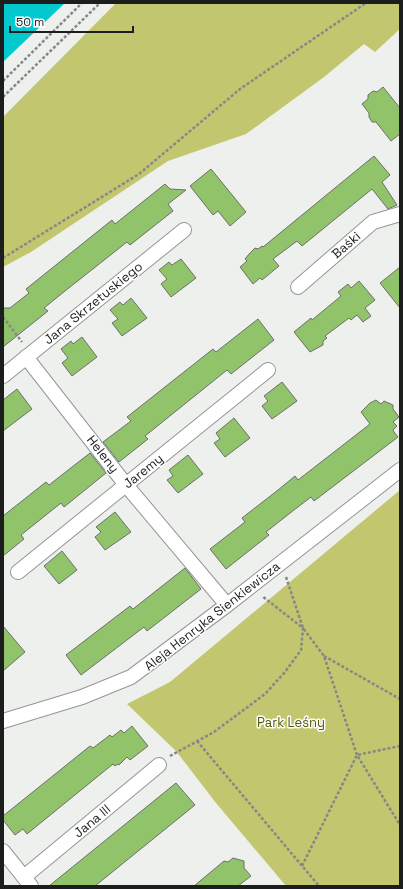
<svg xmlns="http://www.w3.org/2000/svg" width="403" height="889" font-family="'Space Grotesk',sans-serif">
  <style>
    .green { fill: #c2c76f }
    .water { fill: #03c9ce }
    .building { fill: #91c36b; stroke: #6e6f6d }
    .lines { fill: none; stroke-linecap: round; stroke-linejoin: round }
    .minor-casing { stroke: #949795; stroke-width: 16 }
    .path { stroke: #868887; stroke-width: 2.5; stroke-dasharray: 3 2; stroke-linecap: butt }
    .minor { stroke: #fff; stroke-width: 14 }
    .labels { text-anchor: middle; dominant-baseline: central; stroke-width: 3; stroke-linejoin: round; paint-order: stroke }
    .street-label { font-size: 13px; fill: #1c1d1d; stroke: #fff }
    .park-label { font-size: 13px; fill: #555805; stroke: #fff }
  </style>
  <rect width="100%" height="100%" fill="#edf0ed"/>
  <g class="green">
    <path d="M 116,3 L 400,3 L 400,29 L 375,52 L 364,44 L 324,77 L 246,134 L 168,161 L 31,252 L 3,267 L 3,117 Z"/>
    <path d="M 400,490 L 400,886 L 286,886 L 216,803 L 176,751 L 127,704 L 170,682 Z"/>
  </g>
  <path class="water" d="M 3,3 L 65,3 L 3,62 Z"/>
  <g class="building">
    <path d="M 383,87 L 400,108 L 400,134 L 391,141 L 376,122 L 372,122 L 369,117 L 369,113 L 362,104 L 368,99 L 368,95 L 373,91 L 377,92 Z"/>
    <path d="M 374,156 L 390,175 L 382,182 L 397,205 L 388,209 L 372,189 L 302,246 L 297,241 L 273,259 L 279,266 L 262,280 L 260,278 L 253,284 L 240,267 L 247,261 L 245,259 L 249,254 L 255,248 L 258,249 L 262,246 L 263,247 Z"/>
    <path d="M 211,169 L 246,212 L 230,226 L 218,211 L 213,215 L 190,186 Z"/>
    <path d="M 165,184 L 170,189 L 186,190 L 168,204 L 173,211 L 130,245 L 127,242 L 65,291 L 44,308 L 48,311 L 3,347 L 3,308 L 10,308 L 29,293 L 26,289 L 112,220 L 115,224 Z"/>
    <path d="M 181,259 L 196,278 L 171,297 L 161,284 L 167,279 L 159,270 L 169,262 L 172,265 Z"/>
    <path d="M 400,267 L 400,308 L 380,283 Z"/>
    <path d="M 359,281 L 375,300 L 365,308 L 371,316 L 363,322 L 357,315 L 351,320 L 349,318 L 325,336 L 327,338 L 323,341 L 323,345 L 310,352 L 294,332 L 311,318 L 312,320 L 341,296 L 338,292 L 348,284 L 351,288 Z"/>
    <path d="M 131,298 L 147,318 L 122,336 L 112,323 L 118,319 L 110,310 L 120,302 L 123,305 Z"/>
    <path d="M 258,319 L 274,340 L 231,374 L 227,370 L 145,436 L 148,439 L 119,462 L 103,442 L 131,421 L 127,417 L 213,349 L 216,352 Z"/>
    <path d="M 82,337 L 97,357 L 72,376 L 62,363 L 68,358 L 61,349 L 71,341 L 73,344 Z"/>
    <path d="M 282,382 L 297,401 L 272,419 L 262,406 L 268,401 L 264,396 Z"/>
    <path d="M 17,389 L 32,409 L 3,431 L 3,400 Z"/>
    <path d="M 376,400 L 381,404 L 384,401 L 393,405 L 393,409 L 399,417 L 393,422 L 397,426 L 393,430 L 394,432 L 398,437 L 314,501 L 311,497 L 294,510 L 266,532 L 269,535 L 226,569 L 210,549 L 245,522 L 242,518 L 278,490 L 295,476 L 298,480 L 370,424 L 361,412 L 370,403 Z"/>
    <path d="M 234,418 L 250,438 L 225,457 L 214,443 L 220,439 L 216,433 Z"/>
    <path d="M 90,453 L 106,473 L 64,507 L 61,503 L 21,535 L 24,539 L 3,556 L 3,516 L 46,482 L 49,485 Z"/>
    <path d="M 188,455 L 203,474 L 178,493 L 167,480 L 173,476 L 169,470 Z"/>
    <path d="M 115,512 L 131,532 L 105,550 L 95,537 L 101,532 L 96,527 Z"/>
    <path d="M 62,551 L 77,570 L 59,584 L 44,566 Z"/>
    <path d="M 185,568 L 201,589 L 147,631 L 144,627 L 81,675 L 66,655 L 130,606 L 133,609 Z"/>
    <path d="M 3,626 L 25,652 L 3,671 Z"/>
    <path d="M 132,726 L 148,746 L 130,760 L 127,757 L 119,765 L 118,764 L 115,766 L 113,764 L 27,834 L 23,829 L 15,835 L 3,820 L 3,816 L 90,746 L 93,748 L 110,735 L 112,737 L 121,730 L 124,733 Z"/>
    <path d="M 176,783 L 195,805 L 95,886 L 49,886 Z"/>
    <path d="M 233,858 L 244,861 L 244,868 L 251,876 L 238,886 L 194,886 L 224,861 L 228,862 Z"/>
  </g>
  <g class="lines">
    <g class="minor-casing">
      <g id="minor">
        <path d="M 298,287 L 373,222 L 400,214"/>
        <path d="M 26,357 L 126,485 L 227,605"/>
        <path d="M 3,376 L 184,230"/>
        <path d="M 18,572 L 268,370"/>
        <path d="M 3,721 L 82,697 L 131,677 L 227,605 L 400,470"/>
        <path d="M 3,851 L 31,886"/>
        <path d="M 24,877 L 159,765"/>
      </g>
    </g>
    <g class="path">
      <path d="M 3,81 L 82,3"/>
      <path d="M 3,97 L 100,3"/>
      <path d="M 3,258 L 139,174 L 240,89 L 366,3"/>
      <path d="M 3,317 L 22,342"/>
      <path d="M 286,577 L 303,628 L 324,656 L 357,755 L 400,825"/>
      <path d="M 324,656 L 400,699"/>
      <path d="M 197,741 L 319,886"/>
      <path d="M 170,756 L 214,732 L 265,694 L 285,672 L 301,650 L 303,628 L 262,596"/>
      <path d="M 302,866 L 357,755 L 400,746"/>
    </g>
    <use href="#minor" class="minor"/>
  </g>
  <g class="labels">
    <g class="street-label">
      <text transform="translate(346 245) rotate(-41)">Baśki</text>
      <text transform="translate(93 303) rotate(-39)">Jana Skrzetuskiego</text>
      <text transform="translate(103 454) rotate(52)">Heleny</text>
      <text transform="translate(143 471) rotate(-39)">Jaremy</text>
      <text transform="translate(212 616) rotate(-38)">Aleja Henryka Sienkiewicza</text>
      <text transform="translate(92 821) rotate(-40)">Jana III</text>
    </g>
    <g class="park-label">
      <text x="291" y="722">Park Leśny</text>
    </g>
  </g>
  <rect width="403" height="889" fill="none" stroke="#1c1d1d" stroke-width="8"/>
  <path d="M10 26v6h123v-6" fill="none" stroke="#1c1d1d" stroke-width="2"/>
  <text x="16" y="26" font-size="12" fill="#1c1d1d" stroke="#ffffff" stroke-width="3" paint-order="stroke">50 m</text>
</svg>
